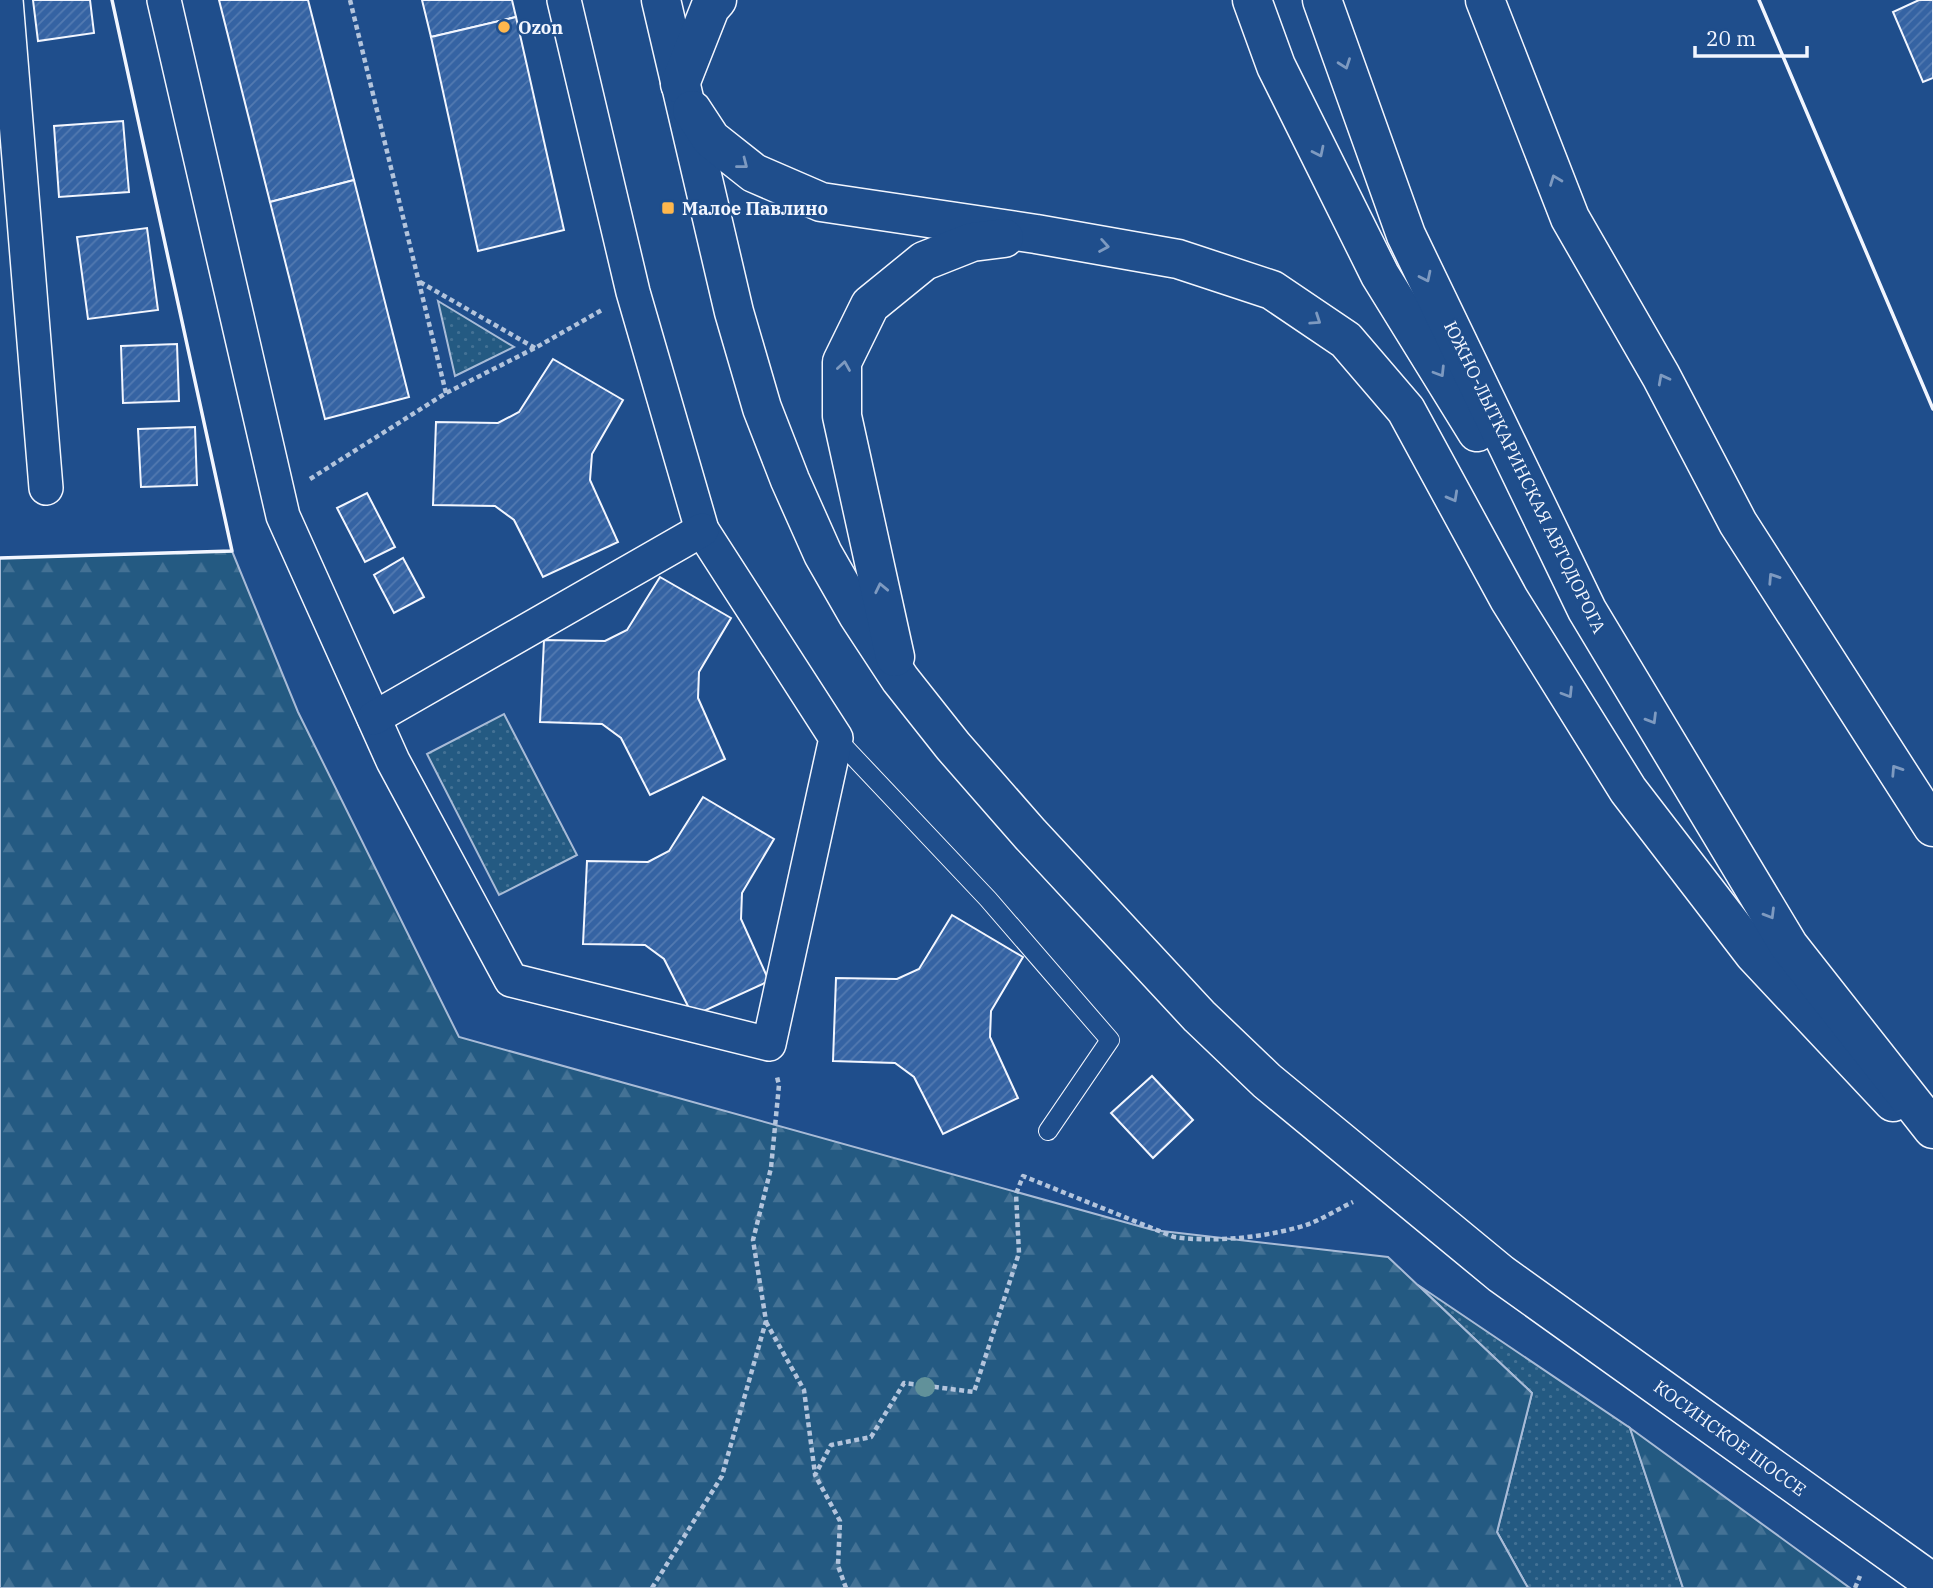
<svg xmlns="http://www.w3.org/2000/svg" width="1933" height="1588" font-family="'IBM Plex Serif',serif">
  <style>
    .green { fill: url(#green-dots); stroke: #a8bbd7; stroke-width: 2 }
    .forest { fill: url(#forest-firs); stroke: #a8bbd7; stroke-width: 2 }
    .building { fill: url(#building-hatch); stroke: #f2f6ff; stroke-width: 2 }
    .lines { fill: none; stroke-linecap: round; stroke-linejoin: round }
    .service-casing { stroke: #f2f6ff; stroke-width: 20 }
    .minor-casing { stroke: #f2f6ff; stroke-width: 36 }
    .secondary-casing { stroke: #f2f6ff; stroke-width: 41 }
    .primary-casing { stroke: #f2f6ff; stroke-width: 41 }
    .path { stroke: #b3c4dc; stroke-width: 4.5; stroke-dasharray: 5 3.5; stroke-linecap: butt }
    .service { stroke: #1f4e8c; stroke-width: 18 }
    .minor { stroke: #1f4e8c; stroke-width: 33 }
    .secondary { stroke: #1f4e8c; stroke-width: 38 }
    .primary { stroke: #1f4e8c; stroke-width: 38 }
    .wall { stroke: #f2f6ff; stroke-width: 3.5 }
    .tree { fill: #61919a }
    .oneway { stroke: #7e9ac0 }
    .poi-dot { fill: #ffb74d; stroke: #1f4e8c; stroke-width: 2.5 }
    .labels { text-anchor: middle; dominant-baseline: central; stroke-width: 5; stroke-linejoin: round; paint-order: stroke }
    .poi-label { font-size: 18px; font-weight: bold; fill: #f2f6ff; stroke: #1f4e8c; text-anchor: start }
    .street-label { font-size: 18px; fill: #f2f6ff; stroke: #1f4e8c }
  </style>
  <defs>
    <pattern id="green-dots" width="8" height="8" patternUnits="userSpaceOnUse" patternTransform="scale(1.75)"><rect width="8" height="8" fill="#245a82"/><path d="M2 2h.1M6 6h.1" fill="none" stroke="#447295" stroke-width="1.8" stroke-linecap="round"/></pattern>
    <pattern id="forest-firs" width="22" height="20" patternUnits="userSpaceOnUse" patternTransform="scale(1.75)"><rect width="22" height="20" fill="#245a82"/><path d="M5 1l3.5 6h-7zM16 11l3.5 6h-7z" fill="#447295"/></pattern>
    <pattern id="building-hatch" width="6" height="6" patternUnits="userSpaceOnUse" patternTransform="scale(1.75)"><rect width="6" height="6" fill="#3563a3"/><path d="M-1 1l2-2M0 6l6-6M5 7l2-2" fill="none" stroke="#537ab1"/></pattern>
  </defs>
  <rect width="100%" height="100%" fill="#1f4e8c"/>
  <g class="green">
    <path d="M 438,301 L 514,347 L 455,376 Z"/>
    <path d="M 504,714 L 577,855 L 499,895 L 427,754 Z"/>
    <path d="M 1418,1285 L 1630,1428 L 1683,1588 L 1528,1588 L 1497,1532 L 1532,1393 Z"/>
  </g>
  <g class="forest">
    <path d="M 232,551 L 298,712 L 459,1037 L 1153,1230 L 1388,1257 L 1532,1393 L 1497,1532 L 1528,1588 L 0,1588 L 0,558 Z"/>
    <path d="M 1630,1428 L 1850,1588 L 1683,1588 Z"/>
  </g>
  <g class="building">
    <path d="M 33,0 L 90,0 L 94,33 L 38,41 Z"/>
    <path d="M 219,0 L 308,0 L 354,180 L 270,202 Z"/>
    <path d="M 422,0 L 512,0 L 516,17 L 431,37 Z"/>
    <path d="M 1919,0 L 1933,0 L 1933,78 L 1923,82 L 1893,12 Z"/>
    <path d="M 516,17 L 564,230 L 478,251 L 431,37 Z"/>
    <path d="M 123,121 L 129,192 L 59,197 L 54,126 Z"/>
    <path d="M 354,180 L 409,397 L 325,419 L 270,202 Z"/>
    <path d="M 147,228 L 158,310 L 88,319 L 77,237 Z"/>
    <path d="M 177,344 L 179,401 L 123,403 L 121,346 Z"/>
    <path d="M 553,359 L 623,400 L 592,454 L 590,480 L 618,542 L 543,577 L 514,520 L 495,506 L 433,505 L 436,422 L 498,423 L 519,412 Z"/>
    <path d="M 195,427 L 197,485 L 141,487 L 138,429 Z"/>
    <path d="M 367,493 L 395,547 L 365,562 L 337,508 Z"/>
    <path d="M 403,558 L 424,597 L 394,613 L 374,575 Z"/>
    <path d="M 660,577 L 731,618 L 699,672 L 698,698 L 725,759 L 650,795 L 621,738 L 602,724 L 540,722 L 544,640 L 605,641 L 627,630 Z"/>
    <path d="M 703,797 L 774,839 L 742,893 L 741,919 L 769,981 L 693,1016 L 664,959 L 645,945 L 583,944 L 587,861 L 648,862 L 669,851 Z"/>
    <path d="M 952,915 L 1023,957 L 991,1011 L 990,1037 L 1018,1098 L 943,1134 L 914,1077 L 895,1063 L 833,1061 L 836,978 L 897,979 L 919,969 Z"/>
    <path d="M 1152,1076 L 1193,1120 L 1153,1158 L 1111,1113 Z"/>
  </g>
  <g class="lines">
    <g class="service-casing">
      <path id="service" d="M 836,738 L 988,899 L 1110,1040 L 1048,1131"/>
    </g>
    <g class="minor-casing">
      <g id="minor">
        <path d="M 6,0 L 46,488"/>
        <path d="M 164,0 L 283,516 L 393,761 L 511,980 L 769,1044 L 836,738 L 702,530 L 633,292 L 564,0"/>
        <path d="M 374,718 L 702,530"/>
      </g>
    </g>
    <g class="secondary-casing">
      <g id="secondary">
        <path d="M 661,0 L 734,312 L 762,408 L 790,480 L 823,554 L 858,615 L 900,679 L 953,746 L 1030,834 L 1199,1016 L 1267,1081 L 1501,1274 L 1933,1583"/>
        <path d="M 680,84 L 710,8 L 717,0"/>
        <path d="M 692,110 L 711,139 L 754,173 L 821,202 L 1036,234 L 1178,259 L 1272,290 L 1346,340 L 1406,410 L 1509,599 L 1628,790 L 1754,954 L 1893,1102"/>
        <path d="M 895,657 L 842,416 L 842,362 L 870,305 L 924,261 L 972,242 L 1004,238"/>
      </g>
    </g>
    <g class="primary-casing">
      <g id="primary">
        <path d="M 1252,0 L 1276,66 L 1380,275 L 1477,432"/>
        <path d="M 1322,0 L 1406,235 L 1587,610 L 1789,946 L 1933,1129"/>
        <path d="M 1485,0 L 1570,218 L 1661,376 L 1738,523 L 1933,827"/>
      </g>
    </g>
    <g class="path">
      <path d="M 350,0 L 446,393"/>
      <path d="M 420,282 L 535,348"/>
      <path d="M 310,479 L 446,393 L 535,348 L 602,310"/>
      <path d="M 766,1322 L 804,1390 L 815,1474"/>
      <path d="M 652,1588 L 722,1476 L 766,1321 L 753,1240 L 771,1168 L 779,1085 L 777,1077"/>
      <path d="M 846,1588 L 838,1566 L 840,1521 L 815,1475 L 831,1445 L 871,1437 L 904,1383 L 974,1392 L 1019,1253 L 1016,1194 L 1023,1176 L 1174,1237 C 1215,1243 1270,1237 1309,1224 C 1324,1218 1338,1209 1353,1202"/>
      <path d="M 1855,1588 L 1860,1576"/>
    </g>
    <use href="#service" class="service"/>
    <use href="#minor" class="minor"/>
    <use href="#secondary" class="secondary"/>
    <use href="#primary" class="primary"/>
    <g class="wall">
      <path d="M 1759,0 L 1933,409"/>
      <path d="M 0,558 L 232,551 L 112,0"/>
    </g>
  </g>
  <circle class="tree" cx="925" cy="1387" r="10"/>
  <defs><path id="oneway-chevron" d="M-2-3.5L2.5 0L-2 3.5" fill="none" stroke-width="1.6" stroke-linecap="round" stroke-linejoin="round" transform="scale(1.75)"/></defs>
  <g class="oneway">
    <use href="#oneway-chevron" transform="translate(1345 64) rotate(70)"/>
    <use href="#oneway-chevron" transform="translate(1319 152) rotate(64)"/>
    <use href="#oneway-chevron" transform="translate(743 164) rotate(38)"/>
    <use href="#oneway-chevron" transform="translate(1555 180) rotate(-111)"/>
    <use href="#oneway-chevron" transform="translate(1104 246) rotate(10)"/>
    <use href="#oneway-chevron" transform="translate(1426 277) rotate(64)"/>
    <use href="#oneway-chevron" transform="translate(1316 320) rotate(34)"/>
    <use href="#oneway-chevron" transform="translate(844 366) rotate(-81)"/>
    <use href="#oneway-chevron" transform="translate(1440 372) rotate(58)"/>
    <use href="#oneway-chevron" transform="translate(1663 379) rotate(-118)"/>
    <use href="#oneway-chevron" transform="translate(1453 497) rotate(61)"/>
    <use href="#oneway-chevron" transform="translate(1773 578) rotate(-123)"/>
    <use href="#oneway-chevron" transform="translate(881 588) rotate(-102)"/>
    <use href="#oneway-chevron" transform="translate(1568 693) rotate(58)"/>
    <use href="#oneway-chevron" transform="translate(1652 719) rotate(59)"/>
    <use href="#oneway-chevron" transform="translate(1896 770) rotate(-123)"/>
    <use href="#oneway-chevron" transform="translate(1770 914) rotate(59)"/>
  </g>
  <g class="poi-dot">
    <circle cx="504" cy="27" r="7"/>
    <rect x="661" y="201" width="14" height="14" rx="3.5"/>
  </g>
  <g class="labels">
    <g class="poi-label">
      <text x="518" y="27">Ozon</text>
      <text x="682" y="208">Малое Павлино</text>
    </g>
    <g class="street-label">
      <text transform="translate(1525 477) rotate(64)">ЮЖНО-ЛЫТКАРИНСКАЯ АВТОДОРОГА</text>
      <text transform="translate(1730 1438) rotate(36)">КОСИНСКОЕ ШОССЕ</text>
    </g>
  </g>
  <path d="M1695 46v10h112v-10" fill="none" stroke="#f2f6ff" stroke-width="3.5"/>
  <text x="1706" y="46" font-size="21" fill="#f2f6ff" stroke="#1f4e8c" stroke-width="5" paint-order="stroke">20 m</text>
</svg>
